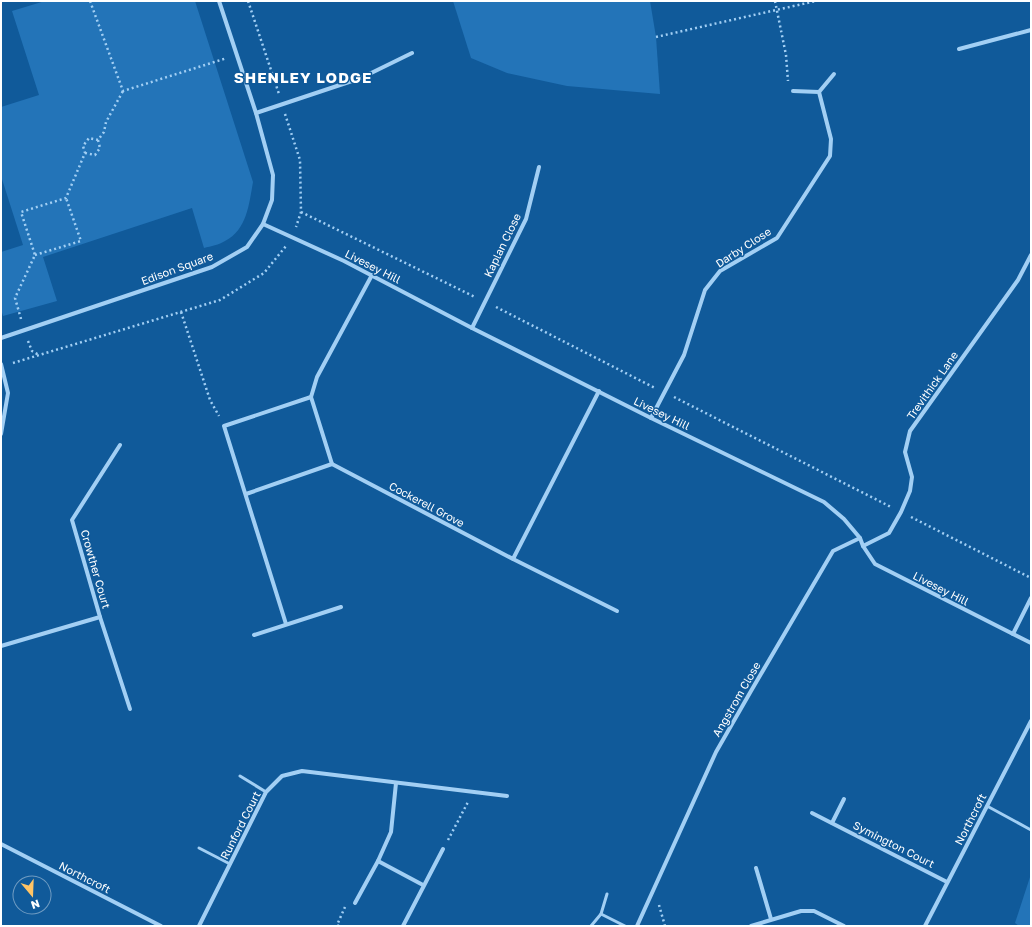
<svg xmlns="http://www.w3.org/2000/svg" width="1032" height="927" font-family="'Golos Text',sans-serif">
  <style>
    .green { fill: #2374b8 }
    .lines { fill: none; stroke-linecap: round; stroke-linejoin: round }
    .path { stroke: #a2cff4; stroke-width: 2.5; stroke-dasharray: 2 3; stroke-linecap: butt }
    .service { stroke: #a2cff4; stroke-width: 3 }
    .minor { stroke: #a2cff4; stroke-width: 4 }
    .labels { text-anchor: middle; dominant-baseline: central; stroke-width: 3; stroke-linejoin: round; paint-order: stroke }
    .street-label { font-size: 11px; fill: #fff; stroke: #105a9a }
    .district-label { font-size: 15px; font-weight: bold; letter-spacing: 1px; fill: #fff; stroke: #105a9a }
  </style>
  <rect width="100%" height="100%" fill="#105a9a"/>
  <g class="green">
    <path d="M 45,1 L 195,1 L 253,182 C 249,204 247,230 225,241 C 219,245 211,246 204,248 L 192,208 L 43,257 L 57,301 L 3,316 L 1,309 L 1,252 L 23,245 L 1,176 L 1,107 L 39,95 L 12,11 Z"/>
    <path d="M 453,1 L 650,1 L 656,37 L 660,94 L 567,86 L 507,73 L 471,58 Z"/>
    <path d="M 1031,874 L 1031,926 L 1019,926 L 1015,923 Z"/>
  </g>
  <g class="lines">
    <g class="path">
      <path d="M 90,1 L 123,91 L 227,58"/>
      <path d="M 248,1 L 279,94"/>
      <path d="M 775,1 L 786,55 L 788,81"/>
      <path d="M 656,37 L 816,1"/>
      <path d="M 285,114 L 300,160 L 301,212 L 296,227"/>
      <path d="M 85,153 L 95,155 L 100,148 L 98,140"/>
      <path d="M 301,212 L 475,297"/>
      <path d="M 35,255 L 81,241 L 66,198"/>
      <path d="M 496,307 L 655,388"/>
      <path d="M 181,312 L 210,400 L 219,416"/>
      <path d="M 21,319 L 15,298 L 35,255 L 21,212 L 66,198 L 85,153 L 83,146 L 89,138 L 98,140 L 104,132 L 106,122 L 123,91"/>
      <path d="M 28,341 L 32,351 L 39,355"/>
      <path d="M 13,363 L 220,300 L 264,273 L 286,246"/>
      <path d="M 674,397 L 891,507"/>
      <path d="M 911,517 L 1031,578"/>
      <path d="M 448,840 L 468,802"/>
      <path d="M 659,905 L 665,926"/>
      <path d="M 339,926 L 337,925 L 345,907"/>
    </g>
    <g class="service">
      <path d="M 240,776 L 266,792"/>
      <path d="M 987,806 L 1031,830"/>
      <path d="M 199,848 L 230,864"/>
      <path d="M 601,914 L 625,926"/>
      <path d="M 591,926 L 601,914 L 607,894"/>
    </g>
    <g class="minor">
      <path d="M 959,49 L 1031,30"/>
      <path d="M 819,92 L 834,74"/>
      <path d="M 256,113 L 361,78 L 412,53"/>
      <path d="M 263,224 L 344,261 L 472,328 L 651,418 L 824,502 L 844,519 L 860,538 L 863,546 L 875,564 L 1031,643"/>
      <path d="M 372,275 L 317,377 L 311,397 L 332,464 L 513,559 L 599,391"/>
      <path d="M 472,328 L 526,219 L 539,167"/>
      <path d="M 1,338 L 212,267 L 247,247 L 263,224 L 272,200 L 273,175 L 256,113 L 219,1"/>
      <path d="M 1,364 L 8,393 L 1,434"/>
      <path d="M 651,418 L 684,355 L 705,290 L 720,271 L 777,238 L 830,156 L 831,139 L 819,92 L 793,91"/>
      <path d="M 246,494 L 332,464"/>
      <path d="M 863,546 L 889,533 L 901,512 L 910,491 L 912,477 L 905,452 L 910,431 L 1018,280 L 1031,255"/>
      <path d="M 513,559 L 617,611"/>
      <path d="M 100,617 L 130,709"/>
      <path d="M 286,624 L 224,426 L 311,397"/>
      <path d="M 1013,634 L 1031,598"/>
      <path d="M 254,635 L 341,607"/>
      <path d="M 1,646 L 100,617 L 72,520 L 120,445"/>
      <path d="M 812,813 L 947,882"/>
      <path d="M 832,823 L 844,799"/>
      <path d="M 1,844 L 161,926"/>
      <path d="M 378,861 L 423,885"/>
      <path d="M 756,868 L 771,919"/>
      <path d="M 355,903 L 378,861 L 391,832 L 396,783"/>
      <path d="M 199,926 L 266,792 L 282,776 L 302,771 L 507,796"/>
      <path d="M 403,926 L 443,849"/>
      <path d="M 637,926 L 716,752 L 751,691 L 833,551 L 860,538"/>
      <path d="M 751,926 L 801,911 L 814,911 L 844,926"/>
      <path d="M 925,926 L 1031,721"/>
    </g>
  </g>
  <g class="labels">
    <g class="street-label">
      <text transform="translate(502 245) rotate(-64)">Kaplan Close</text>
      <text transform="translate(743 247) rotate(-33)">Darby Close</text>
      <text transform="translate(373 266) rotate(27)">Livesey Hill</text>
      <text transform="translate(177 268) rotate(-20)">Edison Square</text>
      <text transform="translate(932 385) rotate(-55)">Trevithick Lane</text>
      <text transform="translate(662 413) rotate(26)">Livesey Hill</text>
      <text transform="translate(427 504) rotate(28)">Cockerell Grove</text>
      <text transform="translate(96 569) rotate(74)">Crowther Court</text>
      <text transform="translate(941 588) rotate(27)">Livesey Hill</text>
      <text transform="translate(736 699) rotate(-60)">Angstrom Close</text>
      <text transform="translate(970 819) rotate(-63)">Northcroft</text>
      <text transform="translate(240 825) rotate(-63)">Runford Court</text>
      <text transform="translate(894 844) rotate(27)">Symington Court</text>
      <text transform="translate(85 877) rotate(27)">Northcroft</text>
    </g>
    <g class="district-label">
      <text x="303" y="77">SHENLEY LODGE</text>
    </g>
  </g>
  <rect width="1032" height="927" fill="none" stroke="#ffffff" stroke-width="4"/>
  <g transform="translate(32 895) rotate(161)"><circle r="19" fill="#105a9a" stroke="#709cc2"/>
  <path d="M0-3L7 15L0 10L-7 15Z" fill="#ffc466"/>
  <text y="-6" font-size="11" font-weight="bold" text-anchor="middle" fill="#ffffff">N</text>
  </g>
</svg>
